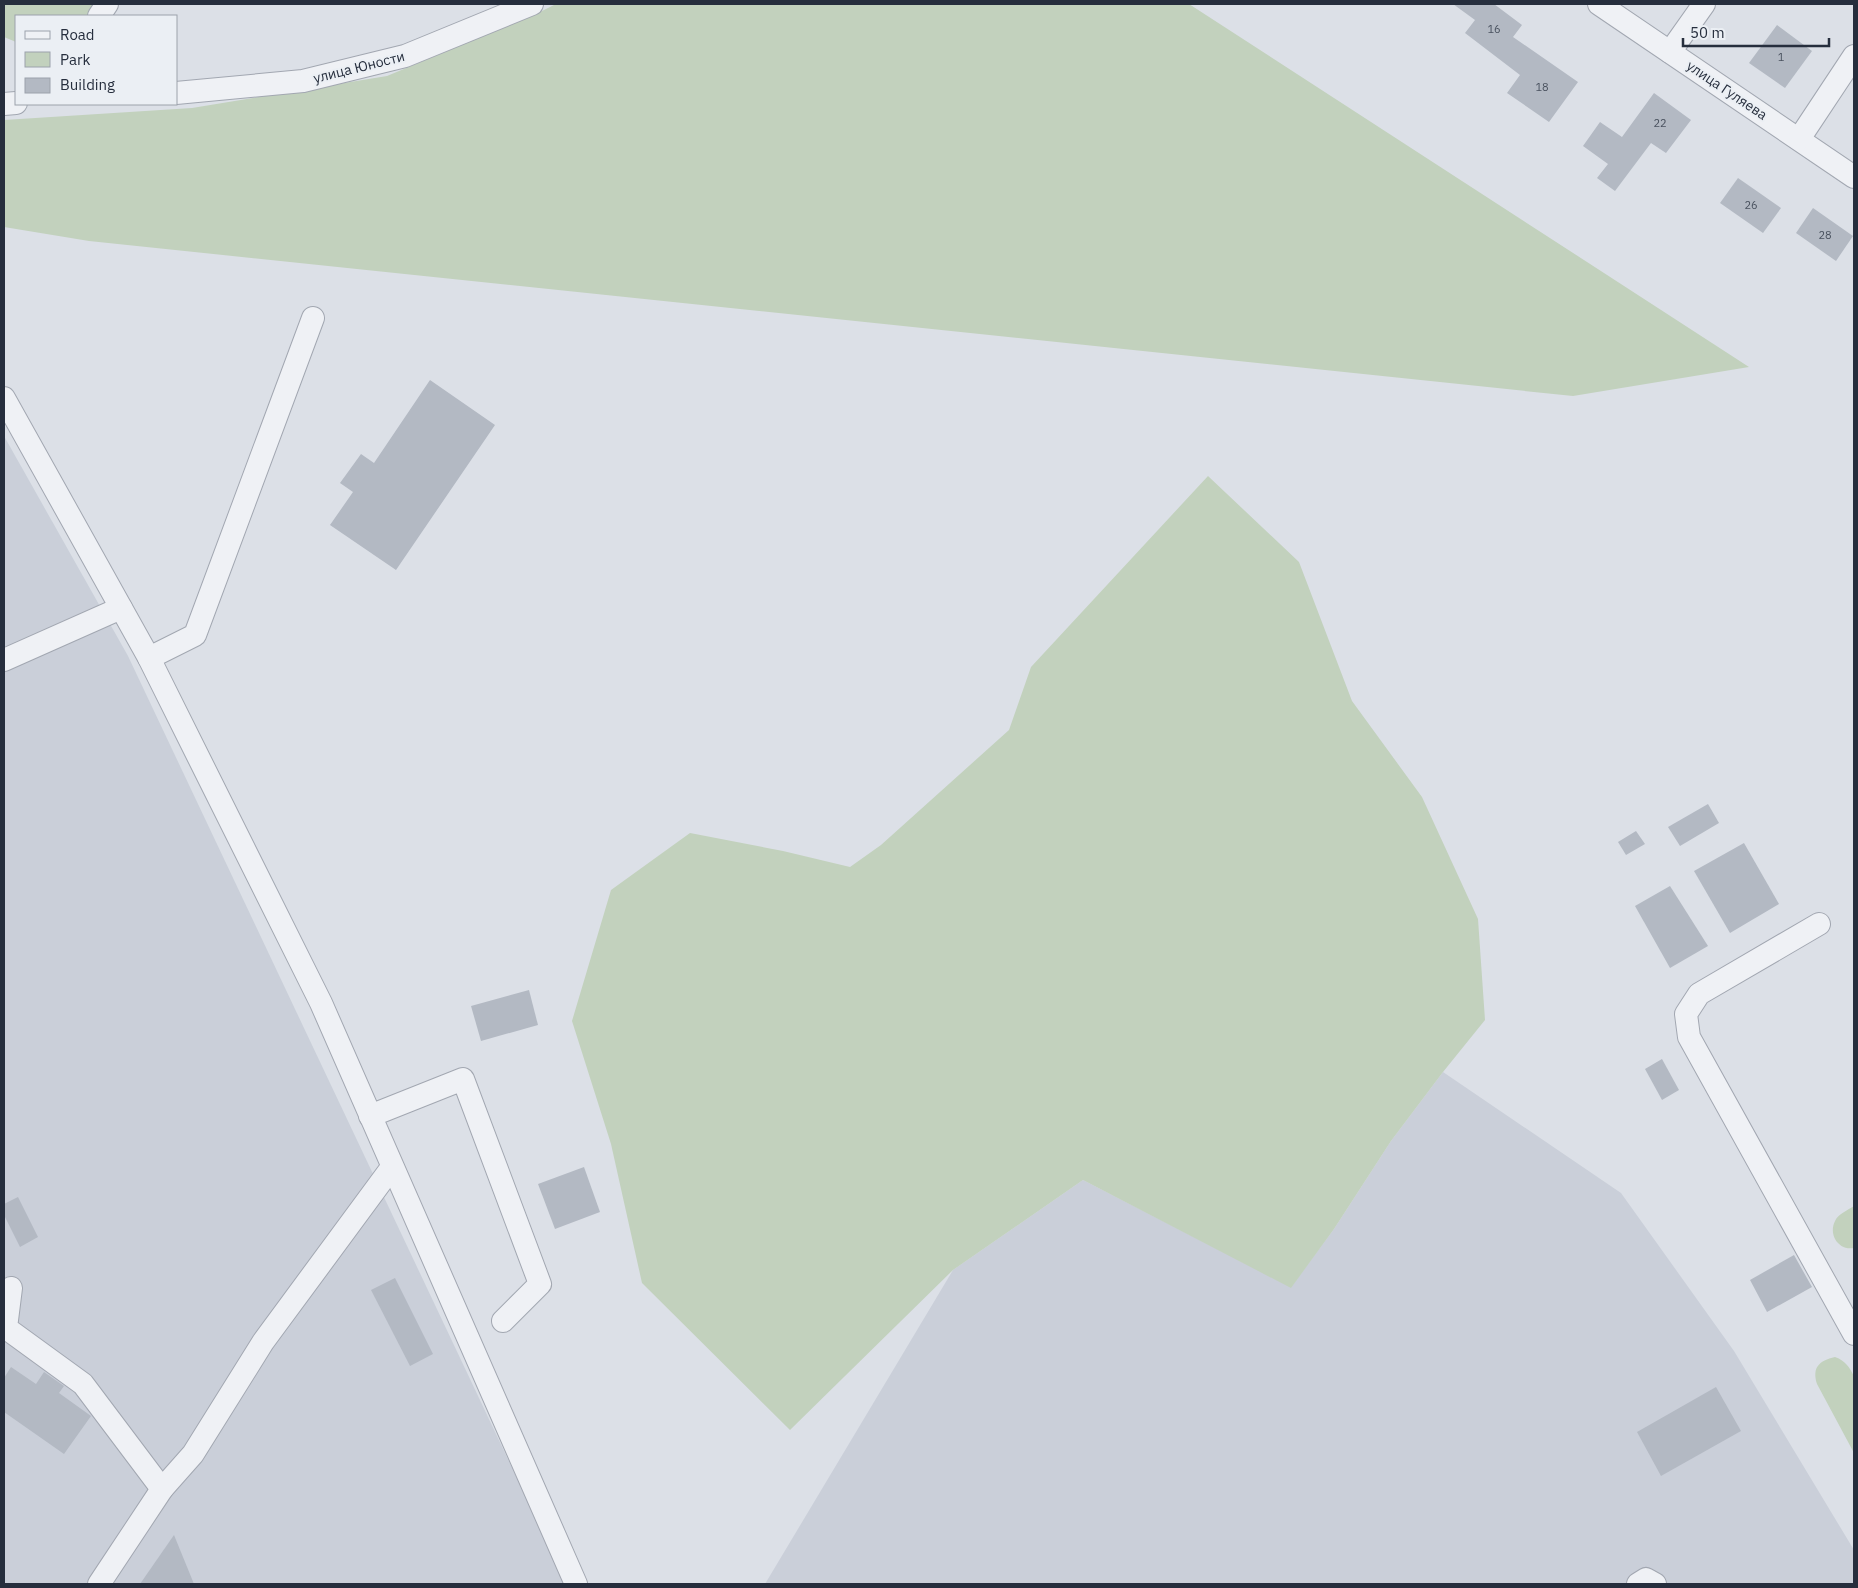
<svg xmlns="http://www.w3.org/2000/svg" width="1858" height="1588" font-family="'IBM Plex Sans',sans-serif">
  <style>
    .built { fill: #cacfd9 }
    .green { fill: #c2d1bd }
    .building { fill: #b3b9c3 }
    .lines { fill: none; stroke-linecap: round; stroke-linejoin: round }
    .minor-casing { stroke: #a2a7b1; stroke-width: 24 }
    .minor { stroke: #eff1f5; stroke-width: 22 }
    .labels { text-anchor: middle; dominant-baseline: central; stroke-width: 4; stroke-linejoin: round; paint-order: stroke }
    .number-label { font-size: 11px; fill: #49515e }
    .street-label { font-size: 14px; fill: #262e3d; stroke: #ebeff4 }
  </style>
  <rect width="100%" height="100%" fill="#dce0e7"/>
  <g class="built">
    <path d="M 4,436 L 128,656 L 567,1584 L 4,1584 Z"/>
    <path d="M 1443,1072 L 1621,1193 L 1734,1351 L 1854,1550 L 1854,1584 L 765,1584 L 953,1270 L 1083,1180 L 1291,1287 L 1334,1229 L 1391,1141 Z"/>
  </g>
  <g class="green">
    <path d="M 4,4 L 115,4 L 108,16 L 16,16 L 16,42 L 4,37 Z"/>
    <path d="M 556,4 L 1189,4 L 1749,367 L 1573,396 L 89,241 L 4,227 L 4,120 L 192,108 L 387,76 L 532,16 Z"/>
    <path d="M 1208,476 L 1299,562 L 1352,701 L 1422,797 L 1478,919 L 1485,1020 L 1443,1072 L 1391,1141 L 1334,1229 L 1291,1288 L 1083,1180 L 953,1270 L 790,1430 L 642,1283 L 611,1144 L 572,1021 L 611,890 L 690,833 L 783,851 L 850,867 L 881,845 L 1009,730 L 1031,667 Z"/>
    <path d="M 1854,1206 L 1854,1248 C 1839,1251 1828,1235 1835,1221 C 1838,1214 1848,1210 1854,1206 Z"/>
    <path d="M 1835,1357 C 1846,1361 1849,1367 1854,1376 L 1854,1453 L 1817,1384 C 1812,1367 1819,1361 1835,1357 Z"/>
  </g>
  <g class="building">
    <path d="M 1453,4 L 1494,4 L 1522,25 L 1513,37 L 1578,82 L 1549,122 L 1507,93 L 1520,75 L 1465,33 L 1475,20 Z"/>
    <path d="M 1777,25 L 1812,51 L 1785,88 L 1749,63 Z"/>
    <path d="M 1654,93 L 1691,120 L 1666,153 L 1651,143 L 1615,191 L 1597,178 L 1608,164 L 1583,146 L 1600,122 L 1622,137 Z"/>
    <path d="M 1738,178 L 1781,208 L 1763,233 L 1720,203 Z"/>
    <path d="M 1813,208 L 1853,236 L 1836,261 L 1796,233 Z"/>
    <path d="M 430,380 L 495,425 L 396,570 L 330,525 L 353,492 L 340,483 L 361,454 L 374,463 Z"/>
    <path d="M 1708,804 L 1719,823 L 1680,846 L 1668,827 Z"/>
    <path d="M 1636,831 L 1645,844 L 1626,855 L 1618,842 Z"/>
    <path d="M 1744,843 L 1779,904 L 1730,933 L 1694,871 Z"/>
    <path d="M 1670,886 L 1708,946 L 1670,968 L 1635,906 Z"/>
    <path d="M 529,990 L 538,1025 L 481,1041 L 471,1006 Z"/>
    <path d="M 1662,1059 L 1679,1090 L 1662,1100 L 1645,1069 Z"/>
    <path d="M 584,1167 L 600,1212 L 555,1229 L 538,1184 Z"/>
    <path d="M 18,1197 L 38,1237 L 20,1247 L 4,1215 L 4,1204 Z"/>
    <path d="M 1794,1255 L 1812,1287 L 1767,1312 L 1750,1280 Z"/>
    <path d="M 395,1278 L 433,1354 L 410,1366 L 371,1290 Z"/>
    <path d="M 11,1367 L 36,1384 L 44,1372 L 64,1386 L 59,1393 L 91,1416 L 64,1454 L 4,1412 L 4,1378 Z"/>
    <path d="M 1716,1387 L 1741,1431 L 1661,1476 L 1637,1432 Z"/>
    <path d="M 174,1535 L 194,1584 L 140,1584 Z"/>
  </g>
  <g class="lines">
    <g class="minor-casing">
      <g id="minor">
        <path d="M 1599,4 L 1854,177"/>
        <path d="M 99,16 L 107,4"/>
        <path d="M 1670,52 L 1704,4"/>
        <path d="M 176,93 L 303,81 L 405,56 L 532,4"/>
        <path d="M 4,104 L 16,103"/>
        <path d="M 1799,139 L 1854,56"/>
        <path d="M 4,398 L 149,658 L 321,1003 L 576,1584"/>
        <path d="M 149,658 L 195,635 L 313,318"/>
        <path d="M 4,660 L 121,608"/>
        <path d="M 1819,924 L 1699,994 L 1686,1014 L 1689,1037 L 1854,1334"/>
        <path d="M 370,1116 L 463,1079 L 540,1284 L 503,1321"/>
        <path d="M 11,1288 L 6,1328 L 83,1384 L 162,1489"/>
        <path d="M 99,1584 L 162,1489 L 193,1454 L 263,1342 L 392,1167"/>
        <path d="M 1638,1584 L 1646,1579 L 1655,1584"/>
      </g>
    </g>
    <use href="#minor" class="minor"/>
  </g>
  <g class="labels">
    <g class="number-label">
      <text x="1494" y="29">16</text>
      <text x="1781" y="57">1</text>
      <text x="1542" y="87">18</text>
      <text x="1660" y="123">22</text>
      <text x="1751" y="205">26</text>
      <text x="1825" y="235">28</text>
    </g>
    <g class="street-label">
      <text transform="translate(359 67) rotate(-14)">улица Юности</text>
      <text transform="translate(1727 90) rotate(34)">улица Гуляева</text>
    </g>
  </g>
  <rect width="1858" height="1588" fill="none" stroke="#262e3d" stroke-width="10"/>
  <rect x="15" y="15" width="162" height="90" fill="#ebeff4" stroke="#9ca2ab"/>
  <rect x="25" y="31" width="25" height="8" fill="#eff1f5" stroke="#9ca2ab"/>
  <text x="60" y="40" font-size="15" fill="#262e3d">Road</text>
  <rect x="25" y="52" width="25" height="15" fill="#c2d1bd" stroke="#9ca2ab"/>
  <text x="60" y="65" font-size="15" fill="#262e3d">Park</text>
  <rect x="25" y="78" width="25" height="15" fill="#b3b9c3" stroke="#9ca2ab"/>
  <text x="60" y="90" font-size="15" fill="#262e3d">Building</text>
  <path d="M1683 38v8h146v-8" fill="none" stroke="#262e3d" stroke-width="2.5"/>
  <text x="1690" y="38" font-size="15" fill="#262e3d" stroke="#ebeff4" stroke-width="4" paint-order="stroke">50 m</text>
</svg>
